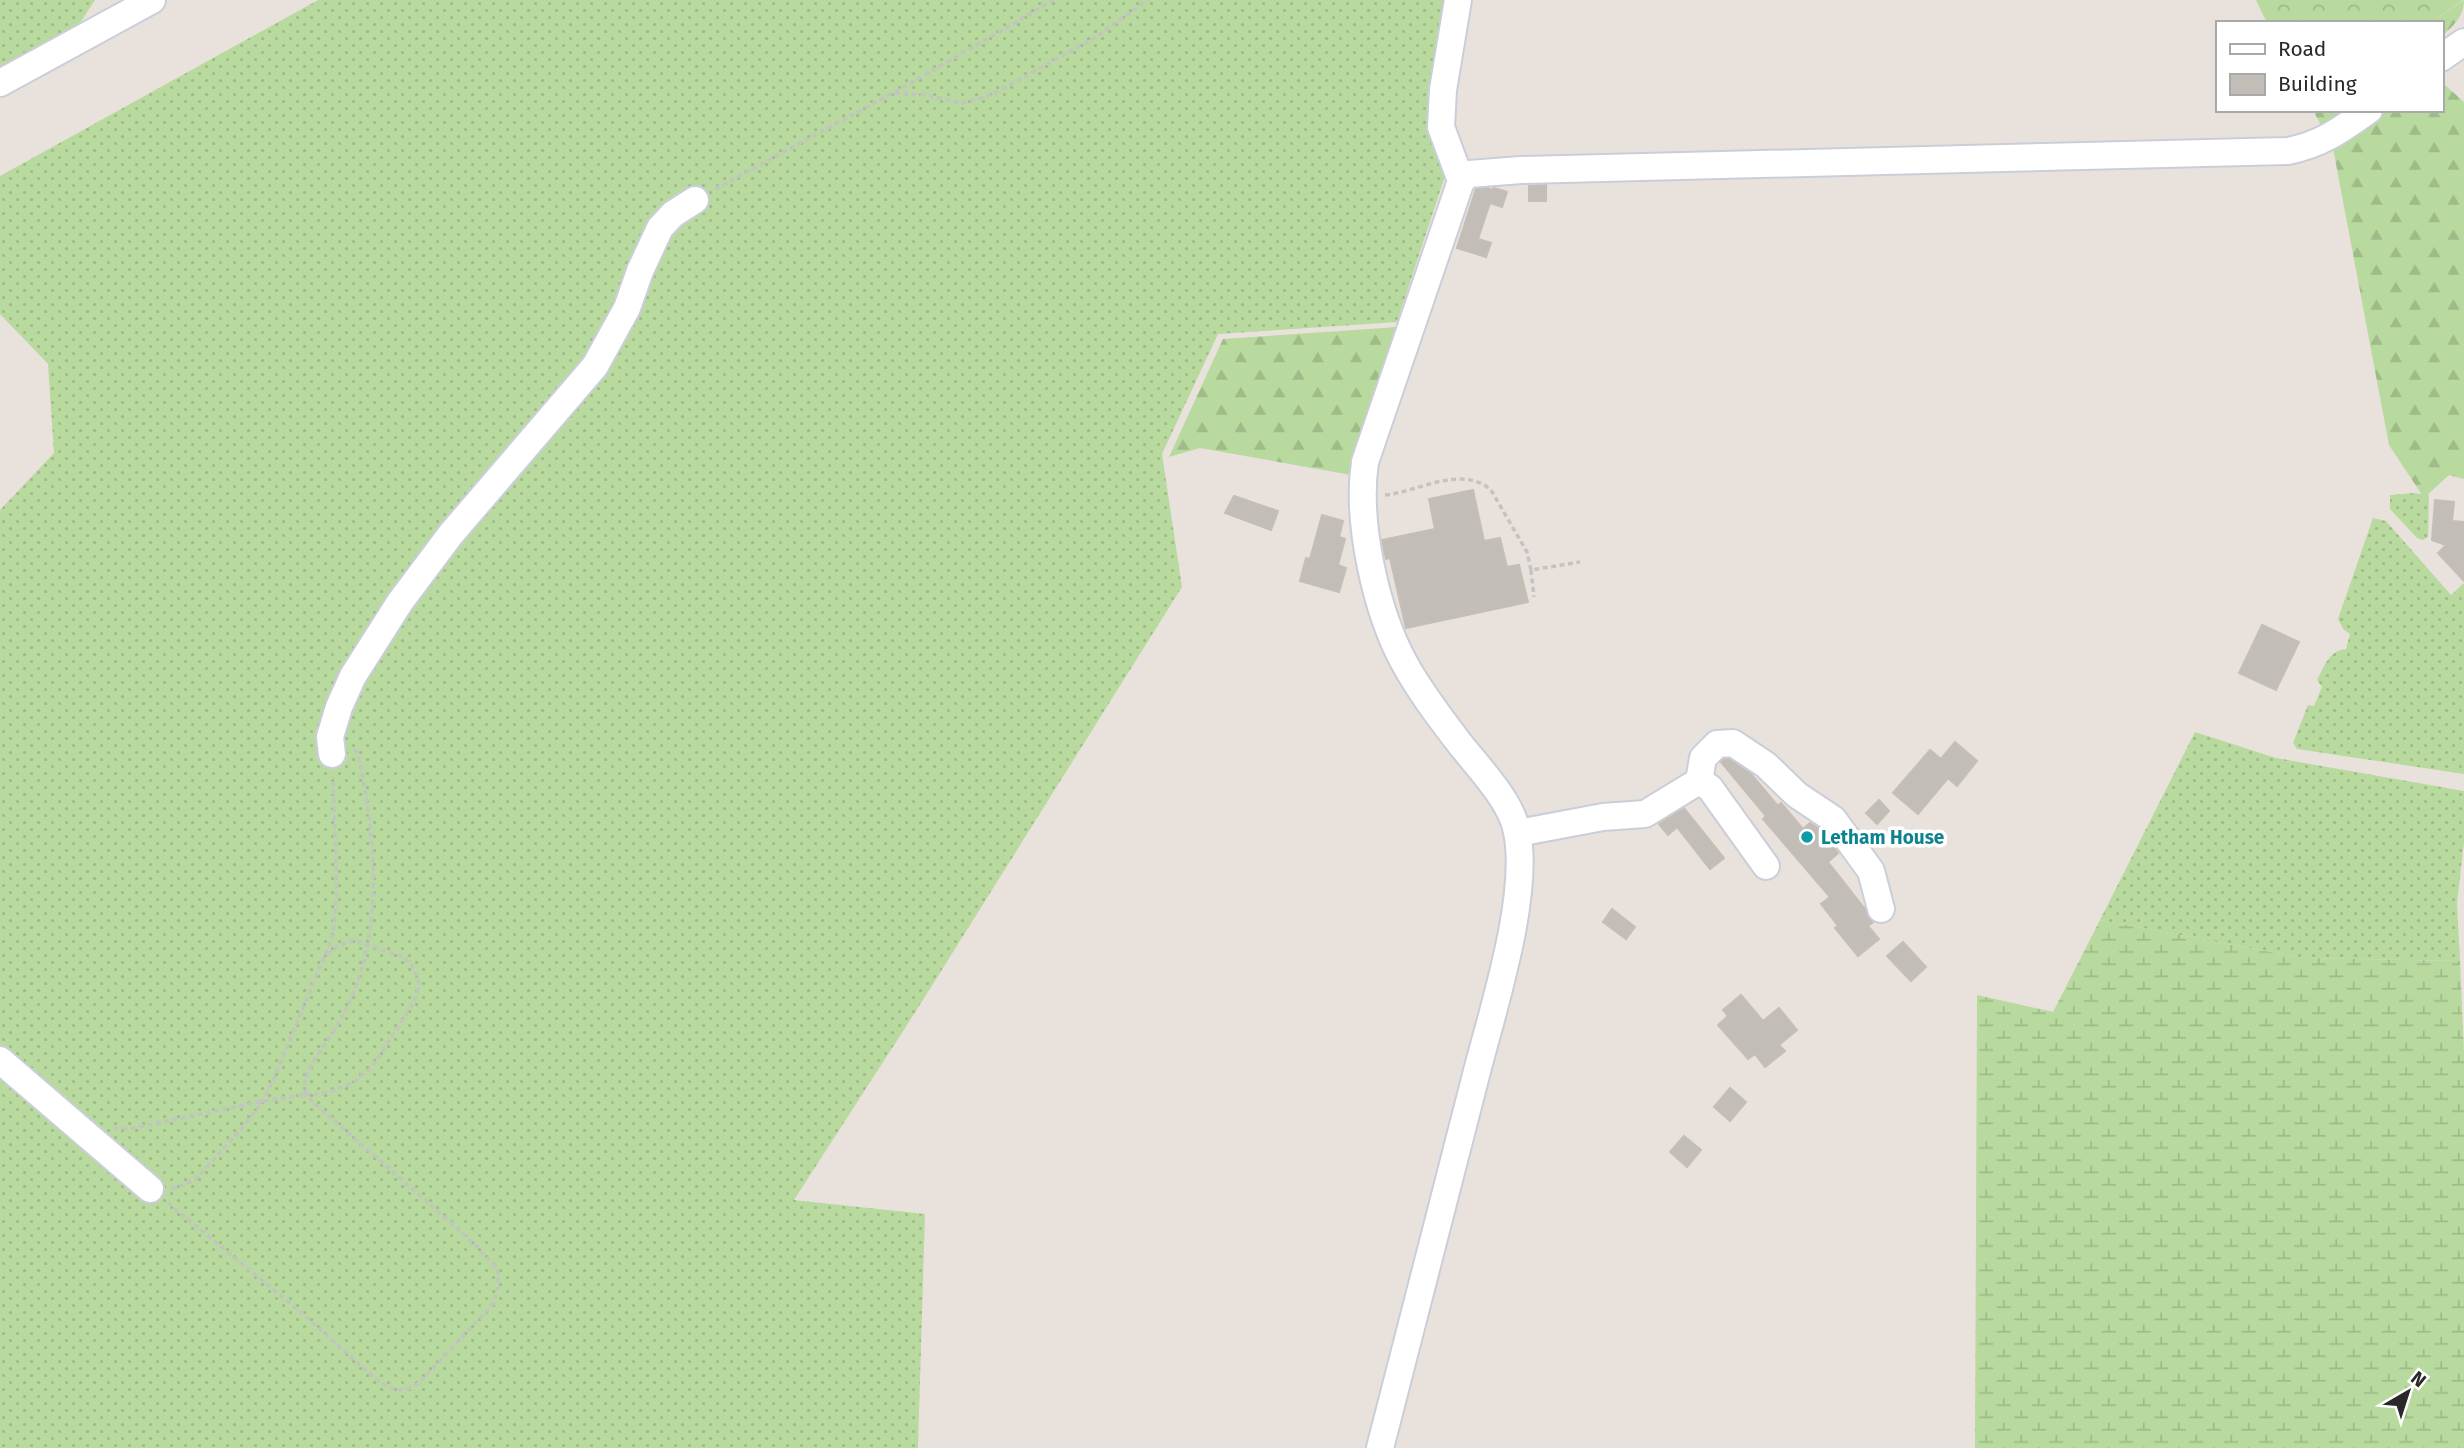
<svg xmlns="http://www.w3.org/2000/svg" width="2464" height="1448" font-family="'Fira Sans',sans-serif">
  <style>
    .grass { fill: url(#grass-dots) }
    .forest { fill: url(#forest-firs) }
    .wetland { fill: url(#wetland-marsh) }
    .park { fill: url(#park-crowns) }
    .building { fill: #c2bdb7; stroke: #c4beb6; stroke-width: 2 }
    .lines { fill: none; stroke-linecap: round; stroke-linejoin: round }
    .minor-casing { stroke: #caced9; stroke-width: 30 }
    .path { stroke: #c3c3c3; stroke-width: 3.5; stroke-dasharray: 5 3.5; stroke-linecap: butt }
    .minor { stroke: #fff; stroke-width: 26 }
    .culture-dot { fill: #0f9aa8; stroke: #fff; stroke-width: 2.5 }
    .labels { text-anchor: middle; dominant-baseline: central; stroke-width: 7; stroke-linejoin: round; paint-order: stroke }
    .culture-label { font-size: 19px; font-weight: bold; fill: #0d838f; stroke: #fff; text-anchor: start }
  </style>
  <defs>
    <pattern id="grass-dots" width="8" height="8" patternUnits="userSpaceOnUse" patternTransform="scale(1.75)"><rect width="8" height="8" fill="#b8da9e"/><path d="M2 2h.1M6 6h.1" fill="none" stroke="#9ebb88" stroke-width="1.8" stroke-linecap="round"/></pattern>
    <pattern id="forest-firs" width="22" height="20" patternUnits="userSpaceOnUse" patternTransform="scale(1.75)"><rect width="22" height="20" fill="#b8da9e"/><path d="M5 1l3.5 6h-7zM16 11l3.5 6h-7z" fill="#9ebb88"/></pattern>
    <pattern id="wetland-marsh" width="20" height="14" patternUnits="userSpaceOnUse" patternTransform="scale(1.75)"><rect width="20" height="14" fill="#b8da9e"/><path d="M1 5h8M5 5V1M11 12h8M15 12V8" fill="none" stroke="#9ebb88"/></pattern>
    <pattern id="park-crowns" width="20" height="18" patternUnits="userSpaceOnUse" patternTransform="scale(1.75)"><rect width="20" height="18" fill="#b8da9e"/><path d="M2 6a3 3 0 1 1 6 0M12 15a3 3 0 1 1 6 0" fill="none" stroke="#9ebb88"/></pattern>
  </defs>
  <rect width="100%" height="100%" fill="#e9e2dc"/>
  <g class="grass">
    <path d="M 0,0 L 95,0 L 78,26 L 0,69 Z"/>
    <path d="M 318,0 L 1444,0 L 1428,112 L 1445,176 L 1397,322 L 1218,334 L 1162,454 L 1182,587 L 916,1011 L 794,1200 L 925,1214 L 918,1448 L 0,1448 L 0,510 L 54,453 L 48,364 L 0,314 L 0,176 Z"/>
    <path d="M 2414,493 L 2429,495 L 2428,537 L 2423,540 L 2417,538 L 2390,509 L 2390,495 Z"/>
    <path d="M 2373,518 L 2386,521 L 2451,595 L 2464,583 L 2464,774 L 2297,749 L 2293,743 L 2308,705 L 2314,706 L 2322,687 L 2317,680 C 2325,666 2328,651 2346,649 L 2350,634 L 2343,629 L 2338,619 Z"/>
    <path d="M 2195,732 L 2276,758 L 2464,791 L 2464,842 L 2457,903 L 2460,961 L 2302,958 L 2100,920 Z"/>
  </g>
  <g class="forest">
    <path d="M 2464,0 C 2464,17 2453,26 2441,37 L 2441,23 L 2430,23 Z"/>
    <path d="M 2441,76 L 2445,85 L 2464,102 L 2464,479 L 2449,475 L 2424,498 L 2389,445 L 2333,148 L 2315,114 L 2320,110 L 2441,110 Z"/>
    <path d="M 1398,327 L 1351,475 L 1200,448 L 1169,457 L 1223,339 Z"/>
  </g>
  <path class="wetland" d="M 2100,920 L 2302,958 L 2460,961 L 2464,1052 L 2464,1448 L 1975,1448 L 1977,995 L 2053,1012 Z"/>
  <path class="park" d="M 2256,0 L 2463,0 L 2430,23 L 2267,23 Z"/>
  <g class="building">
    <path d="M 1546,185 L 1546,201 L 1529,201 L 1529,186 Z"/>
    <path d="M 1488,188 L 1492,190 L 1494,188 L 1507,192 L 1502,207 L 1490,203 L 1478,239 L 1491,243 L 1486,257 L 1457,248 L 1476,189 Z"/>
    <path d="M 1473,490 L 1484,541 L 1500,538 L 1507,567 L 1519,565 L 1528,602 L 1406,628 L 1390,558 L 1386,559 L 1382,540 L 1435,529 L 1429,499 Z"/>
    <path d="M 1234,496 L 1278,511 L 1271,530 L 1225,513 Z"/>
    <path d="M 2435,500 L 2454,502 L 2452,521 L 2464,522 L 2464,581 L 2438,553 L 2446,545 L 2432,540 Z"/>
    <path d="M 1322,515 L 1343,521 L 1339,537 L 1345,539 L 1338,565 L 1346,568 L 1339,592 L 1300,581 L 1306,558 L 1310,559 Z"/>
    <path d="M 2262,625 L 2299,642 L 2276,690 L 2239,673 Z"/>
    <path d="M 1955,742 L 1977,761 L 1957,786 L 1948,778 L 1918,814 L 1893,793 L 1930,750 L 1941,759 Z"/>
    <path d="M 1724,759 L 1729,759 L 1751,774 L 1778,806 L 1781,803 L 1803,829 L 1810,823 L 1822,831 L 1838,853 L 1828,862 L 1865,909 L 1873,922 L 1868,926 L 1879,939 L 1858,956 L 1835,928 L 1838,926 L 1821,904 L 1830,897 L 1763,819 L 1766,816 L 1721,762 Z"/>
    <path d="M 1879,800 L 1889,811 L 1877,824 L 1866,813 Z"/>
    <path d="M 1684,808 L 1724,858 L 1710,869 L 1677,827 L 1668,835 L 1659,824 Z"/>
    <path d="M 1612,909 L 1635,927 L 1626,939 L 1603,922 Z"/>
    <path d="M 1903,942 L 1926,967 L 1911,981 L 1887,956 Z"/>
    <path d="M 1741,995 L 1763,1021 L 1779,1008 L 1797,1030 L 1779,1045 L 1785,1051 L 1765,1067 L 1755,1054 L 1748,1059 L 1718,1025 L 1728,1016 L 1723,1010 Z"/>
    <path d="M 1730,1088 L 1746,1102 L 1730,1121 L 1714,1107 Z"/>
    <path d="M 1684,1136 L 1701,1150 L 1687,1167 L 1670,1152 Z"/>
  </g>
  <g class="lines">
    <g class="minor-casing">
      <g id="minor">
        <path d="M 2441,58 L 2464,42"/>
        <path d="M 0,83 L 152,0"/>
        <path d="M 1461,181 L 1469,174 L 1521,170 L 2288,151 C 2322,144 2341,130 2369,110"/>
        <path d="M 332,754 L 330,737 L 339,707 L 353,676 L 400,602 L 451,534 L 595,366 L 627,308 L 640,271 L 660,228 L 673,214 L 695,200"/>
        <path d="M 1699,781 L 1710,788 L 1766,866"/>
        <path d="M 1518,833 L 1603,817 L 1645,814 L 1699,781 L 1703,758 L 1717,744 L 1733,743 L 1766,765 L 1797,795 L 1833,819 L 1871,871 L 1881,909"/>
        <path d="M 0,1060 L 150,1189"/>
        <path d="M 1380,1448 C 1412,1324 1444,1199 1476,1075 C 1493,1009 1530,896 1517,832 C 1512,802 1479,768 1460,744 C 1441,719 1421,693 1406,666 C 1376,613 1356,522 1365,462 L 1461,181 L 1441,127 L 1443,90 L 1458,0"/>
      </g>
    </g>
    <g class="path">
      <path d="M 895,92 L 1054,0"/>
      <path d="M 715,189 L 893,93 L 925,95 L 962,103 L 979,99 L 997,92 L 1096,37 L 1148,0"/>
      <path d="M 1385,495 C 1418,492 1461,464 1491,490 L 1527,552 L 1531,570 L 1580,562"/>
      <path d="M 1531,570 L 1534,597"/>
      <path d="M 305,1095 L 330,1092 L 354,1082 L 372,1067 L 414,1002 L 419,984 L 413,967 L 403,957 L 353,940 L 337,946 L 323,959"/>
      <path d="M 114,1128 L 128,1129 L 263,1101 L 305,1095 C 305,1088 304,1080 307,1074 C 317,1052 337,1030 348,1005 C 385,927 375,835 358,753 L 353,749"/>
      <path d="M 171,1189 L 195,1180 L 242,1128 L 263,1101 L 276,1074 L 333,935 L 337,892 L 333,777"/>
      <path d="M 168,1203 L 303,1314 L 378,1381 L 393,1389 L 406,1390 L 419,1383 L 494,1303 L 498,1287 L 498,1269 L 466,1236 L 305,1095"/>
    </g>
    <use href="#minor" class="minor"/>
  </g>
  <circle class="culture-dot" cx="1807" cy="837" r="7"/>
  <g class="labels">
    <g class="culture-label">
      <text x="1821" y="837">Letham House</text>
    </g>
  </g>
  <rect x="2216" y="21" width="228" height="91" fill="#ffffff" stroke="#a9a9a9" stroke-width="2"/>
  <rect x="2230" y="44" width="35" height="10" fill="#ffffff" stroke="#a9a9a9" stroke-width="2"/>
  <text x="2278" y="56" font-size="21" fill="#292929">Road</text>
  <rect x="2230" y="74" width="35" height="21" fill="#c2bdb7" stroke="#a9a9a9" stroke-width="2"/>
  <text x="2278" y="91" font-size="21" fill="#292929">Building</text>
  <g transform="translate(2408 1392) rotate(39)" stroke="#ffffff" stroke-width="5" paint-order="stroke">
  <path d="M0-5L12 26L0 18L-12 26Z" fill="#292929"/>
  <text y="-10" font-size="19" font-weight="bold" text-anchor="middle" fill="#292929">N</text>
  </g>
</svg>
